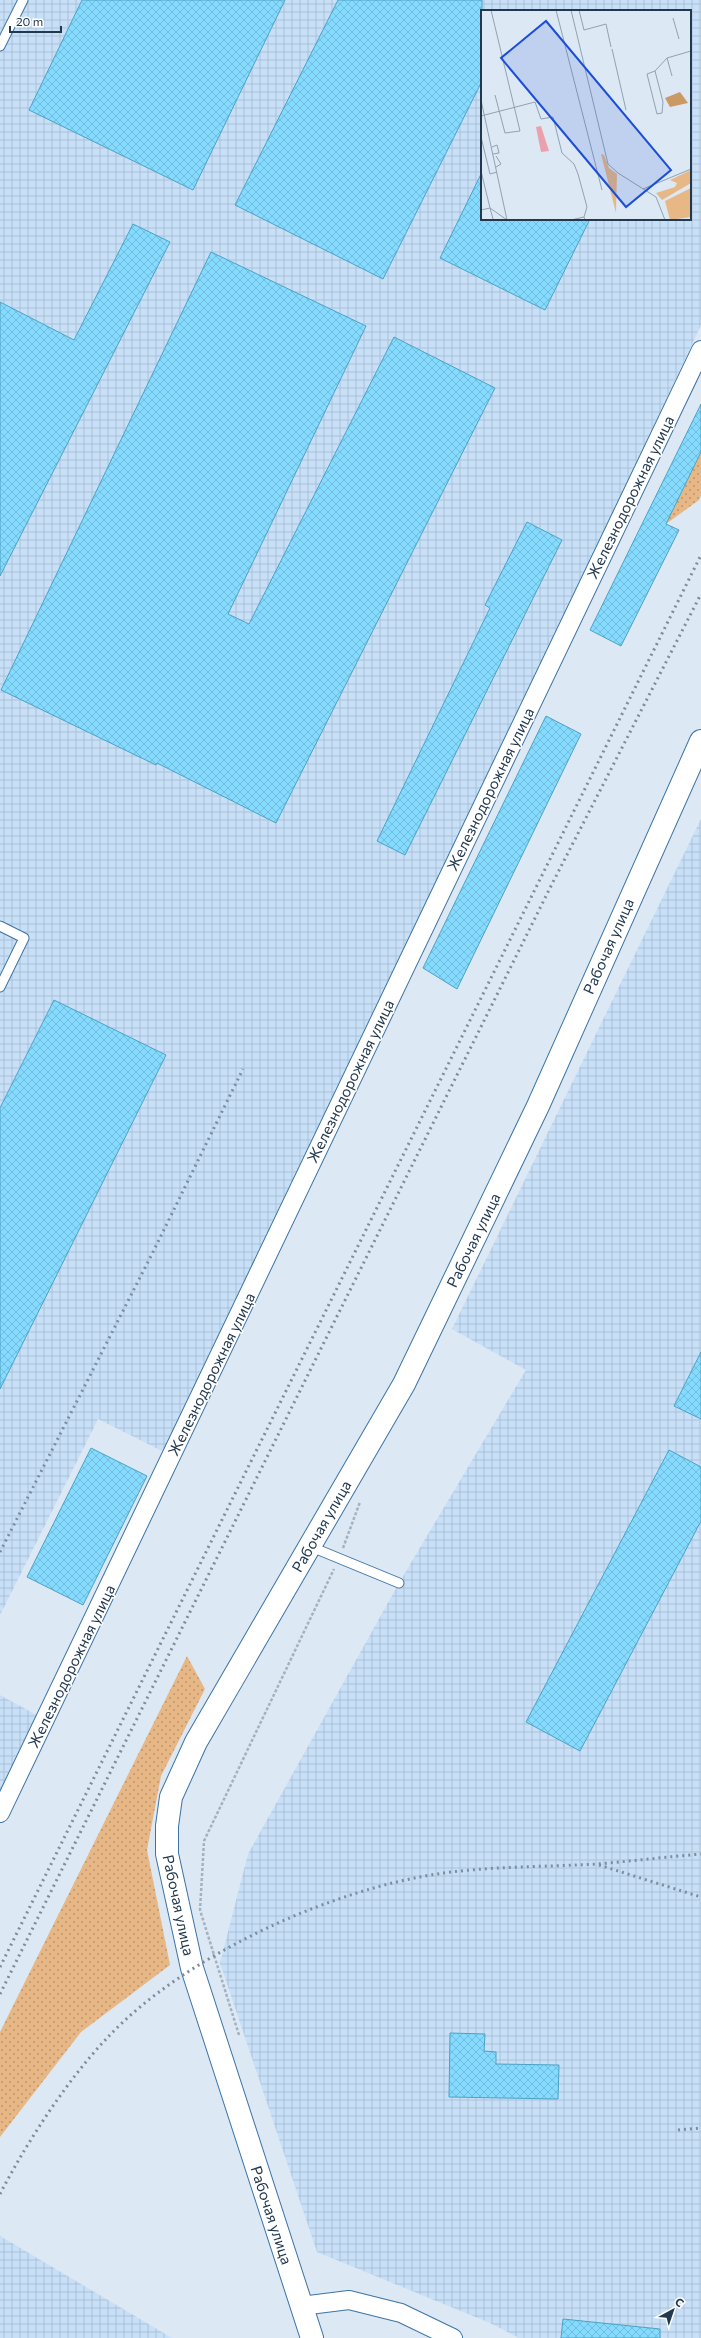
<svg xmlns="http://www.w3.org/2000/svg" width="701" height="2338" font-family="Commissioner,sans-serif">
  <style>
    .industrial { fill: url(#industrial-grid); fill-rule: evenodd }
    .grass { fill: url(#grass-dots) }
    .building { fill: url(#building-cross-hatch); stroke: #4ba2c4 }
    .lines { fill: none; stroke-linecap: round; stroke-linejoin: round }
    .lane-casing { stroke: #3c74a5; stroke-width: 11 }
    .street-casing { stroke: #3c74a5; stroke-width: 20 }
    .secondary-casing { stroke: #3c74a5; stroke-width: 24 }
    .path { stroke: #a2b2c0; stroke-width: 2.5; stroke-dasharray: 3 2; stroke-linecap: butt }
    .lane { stroke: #fff; stroke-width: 9 }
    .street { stroke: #fff; stroke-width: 18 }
    .secondary { stroke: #fff; stroke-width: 22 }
    .rail { stroke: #7c8d9e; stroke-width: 3; stroke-dasharray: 2 4; stroke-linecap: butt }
    .labels { text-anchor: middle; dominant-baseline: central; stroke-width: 3; stroke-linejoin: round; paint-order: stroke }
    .street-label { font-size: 15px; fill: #21384e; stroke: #fff }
    .inset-road { fill: none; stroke: #91a2b1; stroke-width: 1 }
    .view { fill: #1d4ed8; fill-opacity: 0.15; stroke: #1d4ed8; stroke-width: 2 }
    .inset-edge { fill: none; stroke: #21384e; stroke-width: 2 }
  </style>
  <defs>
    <pattern id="industrial-grid" width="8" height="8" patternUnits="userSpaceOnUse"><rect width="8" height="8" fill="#c7e0f8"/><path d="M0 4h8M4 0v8" fill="none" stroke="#abc1d6"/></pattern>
    <pattern id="grass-dots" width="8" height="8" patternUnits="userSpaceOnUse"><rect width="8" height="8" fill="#e7b785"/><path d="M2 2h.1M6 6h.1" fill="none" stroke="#bb966f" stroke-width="1.8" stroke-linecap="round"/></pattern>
    <pattern id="building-cross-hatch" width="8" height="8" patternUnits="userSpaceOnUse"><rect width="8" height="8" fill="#85dbff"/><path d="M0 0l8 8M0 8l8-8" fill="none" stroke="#73bddc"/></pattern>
  </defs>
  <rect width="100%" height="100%" fill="#dce8f3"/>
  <g class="industrial">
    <path d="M 0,0 L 701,0 L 701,325 L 174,1457 L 98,1419 L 0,1615 ZM 482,11 L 690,11 L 690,219 L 482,219 Z"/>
    <path d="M 701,819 L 701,2338 L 519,2338 L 490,2323 L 317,2252 L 220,1963 L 248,1854 L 399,1583 L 526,1370 L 452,1329 Z"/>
    <path d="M 0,1695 L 44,1719 L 0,1811 Z"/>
    <path d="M 0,2236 L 172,2338 L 0,2338 Z"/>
  </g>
  <g class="grass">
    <path d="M 701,452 L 701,495 L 699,500 L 666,524 Z"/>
    <path d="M 187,1656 L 205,1689 L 161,1776 L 147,1850 L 170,1965 L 81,2032 L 0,2137 L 0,2032 Z"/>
  </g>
  <g class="building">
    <path d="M 82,0 L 285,0 L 193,190 L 29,110 Z"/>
    <path d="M 338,0 L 482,0 L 482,81 L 383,279 L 235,205 Z"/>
    <path d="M 482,172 L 482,219 L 590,219 L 545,310 L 440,258 Z"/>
    <path d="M 133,224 L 170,242 L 0,576 L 0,302 L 74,340 Z"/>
    <path d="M 211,252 L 366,326 L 228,614 L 249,624 L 394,337 L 495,388 L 276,823 L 157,763 L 156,765 L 1,690 Z"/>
    <path d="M 701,404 L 701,452 L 666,524 L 679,530 L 621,646 L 590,630 Z"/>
    <path d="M 527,522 L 562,540 L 405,855 L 377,841 L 490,608 L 485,605 Z"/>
    <path d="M 546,716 L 581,734 L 457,989 L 423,968 Z"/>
    <path d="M 54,1000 L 166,1055 L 0,1389 L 0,1108 Z"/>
    <path d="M 701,1352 L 701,1419 L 674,1406 Z"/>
    <path d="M 91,1448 L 147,1476 L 83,1605 L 27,1577 Z"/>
    <path d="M 669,1450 L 701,1467 L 701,1521 L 580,1751 L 526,1722 Z"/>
    <path d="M 450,2033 L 485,2034 L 484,2051 L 496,2052 L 496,2064 L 559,2065 L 558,2099 L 449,2097 Z"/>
    <path d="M 563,2319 L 660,2329 L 660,2338 L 561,2338 Z"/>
  </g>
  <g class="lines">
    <g class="lane-casing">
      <g id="lane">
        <path d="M 0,46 L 23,0"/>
        <path d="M 0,926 L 24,938 L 0,987"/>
        <path d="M 309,1546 L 399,1583"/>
      </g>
    </g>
    <g class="street-casing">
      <g id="street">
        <path d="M 0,1813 L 701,350"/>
        <path d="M 301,2306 L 349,2300 L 401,2313 L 453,2338"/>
      </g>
    </g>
    <g class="secondary-casing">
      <path id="secondary" d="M 312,2338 L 192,1968 L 167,1854 L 167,1826 L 171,1797 L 196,1742 L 404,1384 L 538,1106 L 701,741"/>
    </g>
    <g class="path">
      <path d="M 343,1548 L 360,1502"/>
      <path d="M 239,2035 L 200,1910 L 204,1841 L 334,1569"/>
    </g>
    <use href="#lane" class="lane"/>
    <use href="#street" class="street"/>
    <use href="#secondary" class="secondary"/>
    <g class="rail">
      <path d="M 0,1552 L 153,1252 L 243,1069"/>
      <path d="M 599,1865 L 701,1897"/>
      <path d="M 0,1967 L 701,555"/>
      <path d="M 0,1994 L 552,884 L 701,594"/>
      <path d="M 678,2130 L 701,2128"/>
      <path d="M 0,2194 C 27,2142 67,2080 108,2037 C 185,1955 333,1888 444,1873 C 495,1866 546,1867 597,1864 C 632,1861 666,1857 701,1854"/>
    </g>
  </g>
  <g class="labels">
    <g class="street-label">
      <text transform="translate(630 497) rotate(-64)">Железнодорожная улица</text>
      <text transform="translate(490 789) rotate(-64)">Железнодорожная улица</text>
      <text transform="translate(608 946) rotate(-66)">Рабочая улица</text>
      <text transform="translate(350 1081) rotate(-64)">Железнодорожная улица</text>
      <text transform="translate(473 1240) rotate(-64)">Рабочая улица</text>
      <text transform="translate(211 1374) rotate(-64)">Железнодорожная улица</text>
      <text transform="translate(321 1526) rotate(-60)">Рабочая улица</text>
      <text transform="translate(71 1666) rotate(-64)">Железнодорожная улица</text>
      <text transform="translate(179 1905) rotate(78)">Рабочая улица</text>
      <text transform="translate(272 2215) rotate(72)">Рабочая улица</text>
    </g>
  </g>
  <g transform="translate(481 10)">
    <rect width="210" height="210" fill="#dce8f3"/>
    <path d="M 120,144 L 123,145 L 128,158 L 136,164 L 135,203 ZM 210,160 L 210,173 L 181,190 L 175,183 L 194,177 L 196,173 L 189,170 Z" fill="#e7b785"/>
    <path d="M 199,82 L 207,93 L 189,97 L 184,88 Z" fill="#cb9964"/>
    <path d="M 210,178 L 210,207 L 189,210 L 184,191 Z" fill="#e7b785"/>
    <path d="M 60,116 L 68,141 L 60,142 L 55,117 Z" fill="#eca0ae"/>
    <path class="inset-road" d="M 10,0 L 39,121 L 24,123 L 14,85M 75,0 L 121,180M 90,0 L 127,154 L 137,163 L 175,187 L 184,210M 98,0 L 103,20 L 125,14 L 130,37M 192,8 L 198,29M 131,39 L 145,100M 174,61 L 182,92 L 181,103 L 176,104 L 166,64 L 174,61 L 186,48M 191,66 L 186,48 L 210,41M 0,90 L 26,210M 0,106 L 54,92 L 60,109 L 72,107 L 81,143 L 93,154 L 97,164 L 106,197 L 103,207M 0,127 L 9,164 L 16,162M 11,137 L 16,135 L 18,143 L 12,144M 15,157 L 20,154 L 15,146M 0,161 L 9,198 L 26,210M 162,179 L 210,159M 0,200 L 9,198 L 12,209M 90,210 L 103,207 L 104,210"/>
    <path class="view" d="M 65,11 L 190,160 L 145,197 L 20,48 Z"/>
    <rect width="210" height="210" class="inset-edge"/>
  </g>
  <g transform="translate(673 2310) rotate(40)" stroke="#ffffff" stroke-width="3" paint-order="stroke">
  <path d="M0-3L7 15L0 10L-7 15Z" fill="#21384e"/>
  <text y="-6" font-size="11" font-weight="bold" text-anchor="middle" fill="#21384e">С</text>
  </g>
  <path d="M10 26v6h51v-6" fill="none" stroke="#21384e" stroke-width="2"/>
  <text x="16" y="26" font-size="12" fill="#21384e" stroke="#ffffff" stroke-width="3" paint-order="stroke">20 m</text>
</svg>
